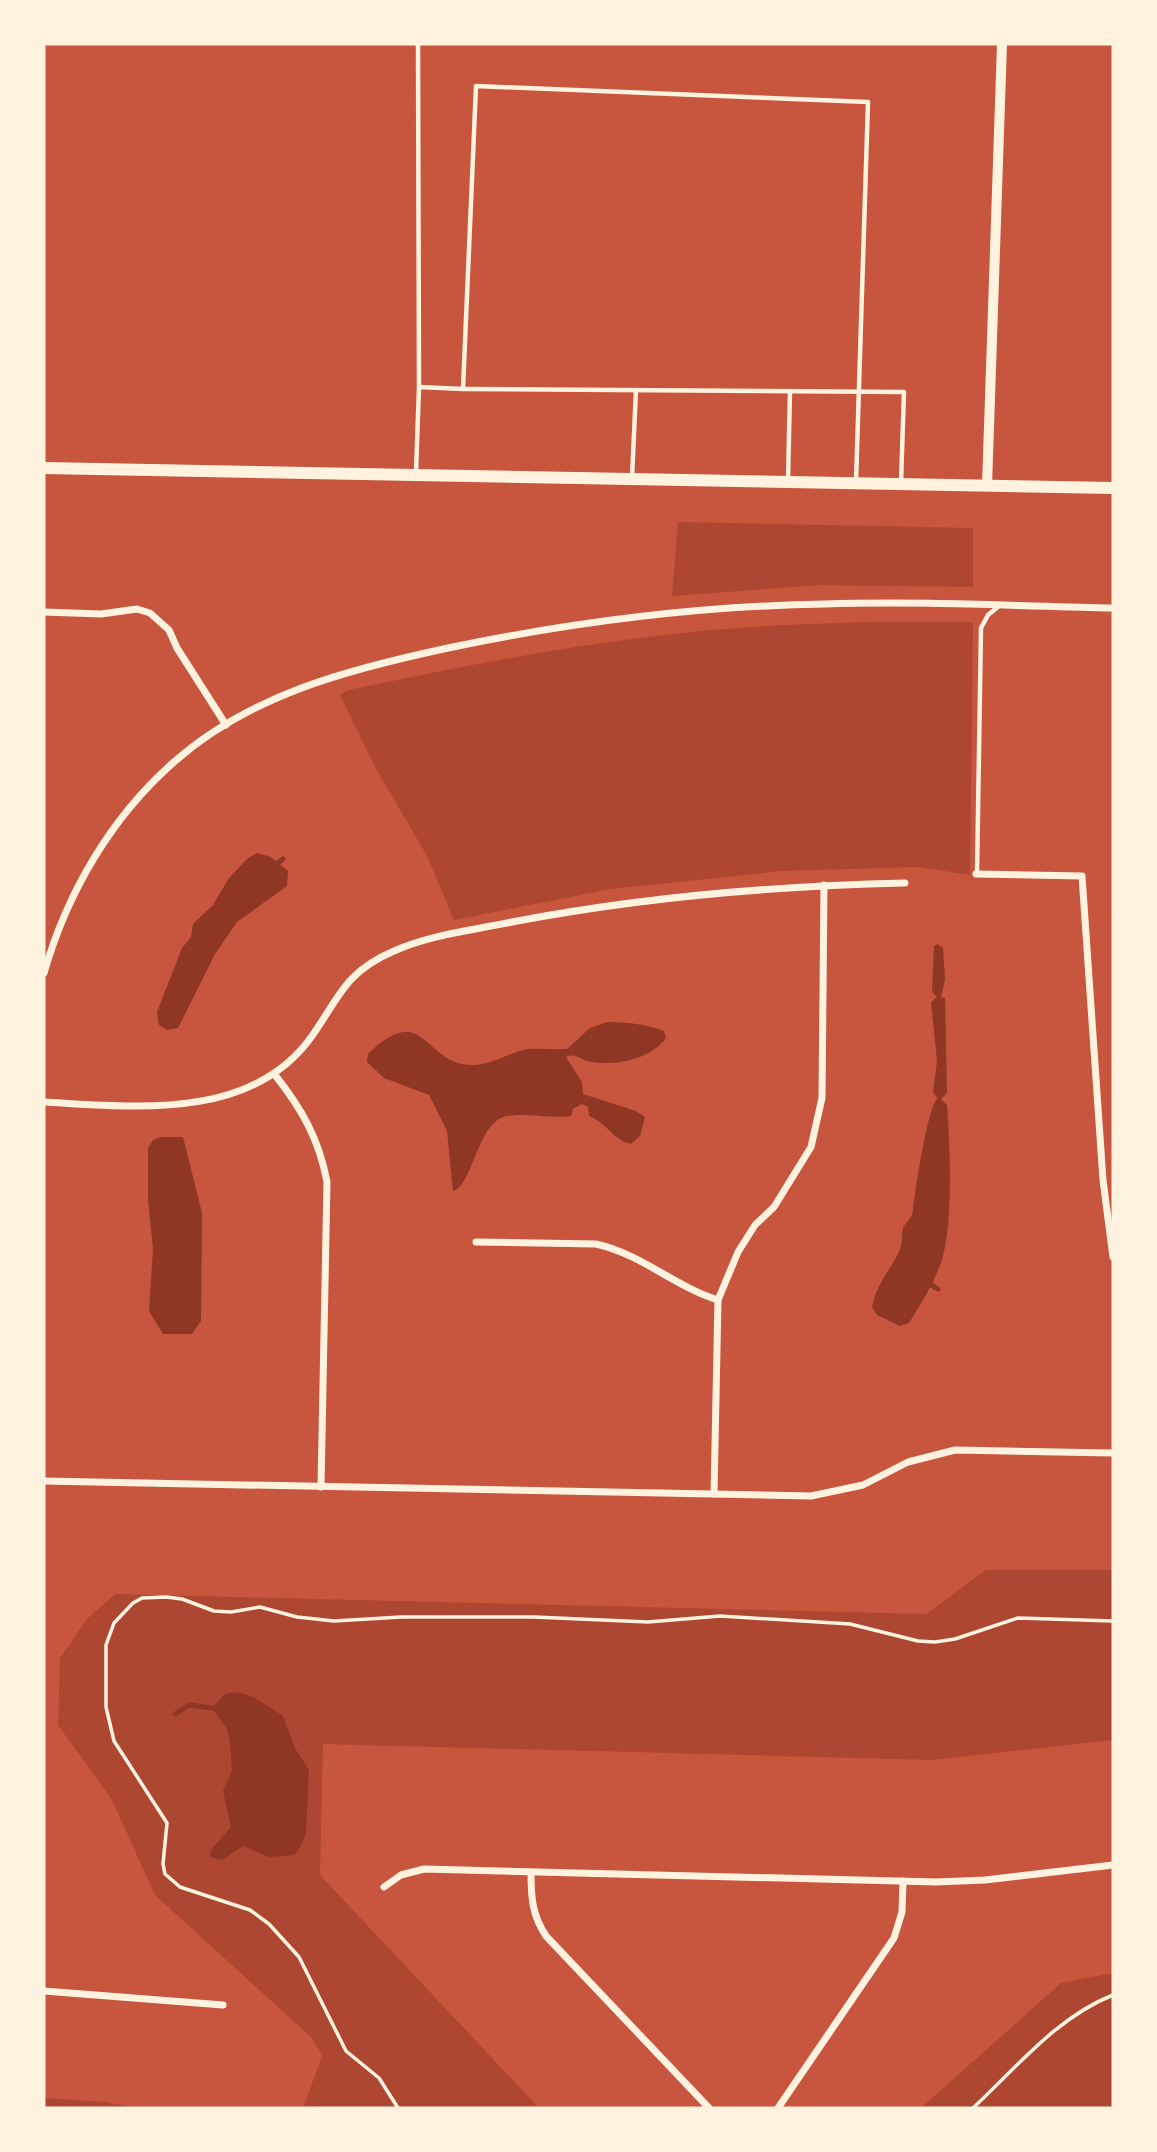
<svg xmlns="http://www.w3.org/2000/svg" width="1157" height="2152" font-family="'Roboto Condensed',sans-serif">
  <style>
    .green { fill: #ae4732 }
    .water { fill: #8f3625 }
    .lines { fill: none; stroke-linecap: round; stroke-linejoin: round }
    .stream { stroke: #8f3625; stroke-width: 5 }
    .path { stroke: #fff3e0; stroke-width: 3.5 }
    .service { stroke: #fff3e0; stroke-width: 4.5 }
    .minor { stroke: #fff3e0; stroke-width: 7 }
    .tertiary { stroke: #fff3e0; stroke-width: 10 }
    .secondary { stroke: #fff3e0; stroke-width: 12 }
  </style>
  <rect width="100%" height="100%" fill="#c8553d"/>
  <g class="green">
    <path d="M 678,522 L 973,528 L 973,587 L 820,585 L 672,596 Z"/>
    <path d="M 973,622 L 970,875 L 918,867 L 782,871 L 611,889 L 454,920 L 427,856 L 375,767 L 340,695 L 348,690 C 450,669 552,648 656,636 C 761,623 867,621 973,622 Z"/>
    <path d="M 986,1570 L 1113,1570 L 1113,1740 L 932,1760 L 323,1744 L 320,1875 L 539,2108 L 303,2108 L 322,2056 L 312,2038 L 155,1895 L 112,1800 L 58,1725 L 60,1658 L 87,1619 L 115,1594 L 926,1614 Z"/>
    <path d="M 1113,1973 L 1113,2108 L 921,2108 L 1061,1983 Z"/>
    <path d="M 44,2098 L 106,2102 L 134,2108 L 44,2108 Z"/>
  </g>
  <g class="water">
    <path d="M 257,853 L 271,857 L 288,871 L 287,886 L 237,922 L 215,954 L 178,1028 L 167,1030 L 159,1025 L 157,1012 L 182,948 L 191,937 L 193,924 L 213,905 L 229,878 L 247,859 Z"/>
    <path d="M 937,944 L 943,948 L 945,980 L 941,997 L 945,998 L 947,1093 L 941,1099 L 947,1105 C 950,1144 953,1219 943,1256 C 936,1280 922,1302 909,1323 L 900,1326 L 877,1315 L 872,1307 C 876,1284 891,1270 900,1249 C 903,1243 901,1235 903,1228 C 906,1221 912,1219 913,1210 C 915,1193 928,1103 938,1098 L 933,1093 L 937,1061 L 931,1002 L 937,997 L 932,992 L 934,946 Z"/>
    <path d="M 607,1022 C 627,1022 645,1024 664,1031 L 666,1038 C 650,1060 613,1067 587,1061 C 578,1058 576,1053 566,1057 L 582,1082 L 583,1094 L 636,1111 L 645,1117 L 640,1136 L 631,1144 C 613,1140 606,1122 589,1116 L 588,1107 L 582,1104 L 573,1109 L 571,1116 C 551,1119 514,1110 499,1119 C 476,1133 471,1187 453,1191 L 447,1131 L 429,1095 L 384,1078 L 367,1062 L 368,1054 C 425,999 424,1065 471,1065 C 491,1066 509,1052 529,1049 C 542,1048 554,1050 567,1049 L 590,1028 Z"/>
    <path d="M 160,1137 L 183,1137 L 202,1213 L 201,1321 L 192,1334 L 163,1334 L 149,1311 L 153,1249 L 148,1200 L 148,1148 L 153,1140 Z"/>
    <path d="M 237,1692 L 254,1697 L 283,1716 L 295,1748 L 309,1770 L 306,1833 L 300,1848 L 294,1855 L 269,1857 L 243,1846 L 222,1860 L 210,1857 L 211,1850 L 231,1827 L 223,1791 L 232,1771 L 230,1741 L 227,1729 L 212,1708 L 225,1694 Z"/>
  </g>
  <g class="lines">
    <g class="stream">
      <path d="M 277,864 L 283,859"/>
      <path d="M 931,1285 L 938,1289"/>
      <path d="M 175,1714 L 189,1705 L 212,1708"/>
    </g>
    <g class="path">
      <path d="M 398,2108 L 379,2078 L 346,2051 L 299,1957 L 269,1924 L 250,1910 L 180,1887 L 165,1874 L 163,1864 L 167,1823 L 114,1741 L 106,1707 L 106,1645 L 114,1623 L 133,1603 L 142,1598 L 166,1597 L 182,1599 L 214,1611 L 231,1612 L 260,1607 L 297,1617 L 334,1621 L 401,1617 L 534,1617 L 648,1622 L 720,1616 L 850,1624 L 918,1641 L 935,1642 L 955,1639 L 1018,1618 L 1113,1621"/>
      <path d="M 973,2108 C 1016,2068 1057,2017 1113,1995"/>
    </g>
    <g class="service">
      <path d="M 418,44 L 419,387"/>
      <path d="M 463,389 L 904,392 L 901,482"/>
      <path d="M 416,472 L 419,387 L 463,389 L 476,86 L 868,102 L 856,482"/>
      <path d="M 632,478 L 636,390"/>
      <path d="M 788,481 L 790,391"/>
      <path d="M 977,874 L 981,628 L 988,615 L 999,606"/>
    </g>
    <g class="minor">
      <path d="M 44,612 L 101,614 L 137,609 L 150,613 L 169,630 L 177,648 L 226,725"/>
      <path d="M 976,874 L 1082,876 L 1103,1180 L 1113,1257"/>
      <path d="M 44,973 C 67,893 111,817 174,762 C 251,694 350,669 448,648 C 572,622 698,606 825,604 C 921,601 1017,606 1113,608"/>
      <path d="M 275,1075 C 302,1109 319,1139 327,1182 L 321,1487"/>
      <path d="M 44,1102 C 136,1107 252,1121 312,1036 C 340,996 345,972 394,951 C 430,935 473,930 512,922 C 642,897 773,886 905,883"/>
      <path d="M 476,1242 L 596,1244 C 641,1254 674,1286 718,1300"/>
      <path d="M 44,1481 L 811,1496 L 863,1485 L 908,1462 L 955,1450 L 1113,1453"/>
      <path d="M 714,1494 L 718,1300 L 738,1252 L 755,1225 L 774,1207 L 811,1147 L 822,1098 L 824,885"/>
      <path d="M 531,1872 C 531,1897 532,1915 546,1936 L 709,2108"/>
      <path d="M 384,1887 L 401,1875 L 424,1869 L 936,1882 L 985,1880 L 1113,1865"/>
      <path d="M 44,1991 L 223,2005"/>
      <path d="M 778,2108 L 894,1938 L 902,1912 L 903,1881"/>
    </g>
    <path class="tertiary" d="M 987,486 L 1002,44"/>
    <path class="secondary" d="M 44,468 L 1113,488"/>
  </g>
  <rect width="1157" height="2152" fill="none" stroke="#fff3e0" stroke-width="91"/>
</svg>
